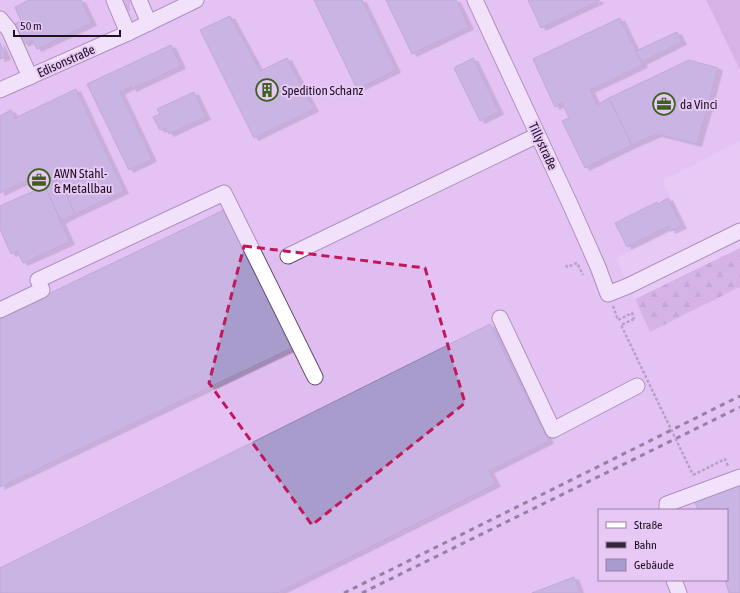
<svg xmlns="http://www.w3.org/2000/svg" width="740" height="593" font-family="'Asap Condensed',sans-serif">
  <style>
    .built { fill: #e0bdf1; fill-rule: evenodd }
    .grass { fill: url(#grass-dots) }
    .forest { fill: url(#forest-firs) }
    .green { fill: #c19ad3 }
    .building { fill: #a79ccc; stroke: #8d82b1; filter: url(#shadow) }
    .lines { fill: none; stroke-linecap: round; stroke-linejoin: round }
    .minor-casing { stroke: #664b73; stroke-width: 17 }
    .path { stroke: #826d8b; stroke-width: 2.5; stroke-dasharray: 3 2; stroke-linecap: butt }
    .minor { stroke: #fff; stroke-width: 15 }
    .rail { stroke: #332639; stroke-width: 3; stroke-dasharray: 5 5; stroke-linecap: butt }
    .path-bridge { stroke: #826d8b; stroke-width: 2.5; stroke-dasharray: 3 2; stroke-linecap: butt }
    .marked { fill: none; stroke: #c2185b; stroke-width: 3; stroke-dasharray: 8 5; stroke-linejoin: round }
    .labels { text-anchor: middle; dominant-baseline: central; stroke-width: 4; stroke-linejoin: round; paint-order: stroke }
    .street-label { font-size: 13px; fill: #1d1222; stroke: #e8c9f6 }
    .poi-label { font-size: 13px; fill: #1d1222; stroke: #e8c9f6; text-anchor: start }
  </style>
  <defs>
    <pattern id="grass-dots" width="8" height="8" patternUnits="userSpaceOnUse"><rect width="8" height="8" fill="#c19ad3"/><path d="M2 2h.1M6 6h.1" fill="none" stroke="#9c7cab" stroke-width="1.8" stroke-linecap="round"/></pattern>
    <pattern id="forest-firs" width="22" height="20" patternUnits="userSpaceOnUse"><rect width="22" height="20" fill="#c19ad3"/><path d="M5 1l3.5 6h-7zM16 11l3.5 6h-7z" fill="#9c7cab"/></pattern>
    <filter id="shadow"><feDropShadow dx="4.5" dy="2.5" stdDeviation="0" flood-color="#0004"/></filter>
  </defs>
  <rect width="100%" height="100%" fill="#e8c9f6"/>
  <path class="built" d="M 0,0 L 706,0 L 740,70 L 740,141 L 663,180 L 683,226 L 616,258 L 650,332 L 740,287 L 740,593 L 0,593 ZM 599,510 L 727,510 L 727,580 L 599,580 Z"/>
  <path class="grass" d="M 116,0 L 130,0 L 130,11 L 127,13 Z"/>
  <path class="forest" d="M 740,248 L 740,287 L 650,332 L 635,299 Z"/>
  <path class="green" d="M 706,0 L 740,0 L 740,70 Z"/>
  <g class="building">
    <path d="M 29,0 L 81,0 L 92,23 L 37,49 L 32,40 L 24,44 L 15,24 L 21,21 L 15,7 Z"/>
    <path d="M 314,0 L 362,0 L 396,70 L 357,89 Z"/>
    <path d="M 386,0 L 456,0 L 469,27 L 412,54 Z"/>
    <path d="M 528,0 L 599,0 L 599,1 L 541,28 Z"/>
    <path d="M 230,16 L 260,71 L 287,58 L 314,109 L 254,138 L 200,30 Z"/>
    <path d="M 620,18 L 643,65 L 590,90 L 597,105 L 609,98 L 632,145 L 585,168 L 562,121 L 569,118 L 562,103 L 555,107 L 533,59 Z"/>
    <path d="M 677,32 L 682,42 L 642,62 L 636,51 Z"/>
    <path d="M 0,43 L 6,57 L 0,59 Z"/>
    <path d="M 171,45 L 181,66 L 132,89 L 131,86 L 120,92 L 152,159 L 129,170 L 87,84 Z"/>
    <path d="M 473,58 L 499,112 L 480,121 L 454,68 Z"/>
    <path d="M 689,60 L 718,68 L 709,102 L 711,107 L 707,110 L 697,144 L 657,134 L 632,145 L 609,98 Z"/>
    <path d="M 76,89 L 124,191 L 75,214 L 59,179 L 52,182 L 47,171 L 0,193 L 0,116 L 11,110 L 15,118 Z"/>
    <path d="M 194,92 L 206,117 L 169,134 L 166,128 L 160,130 L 153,117 L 160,114 L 157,109 Z"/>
    <path d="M 59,179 L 75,214 L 61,221 L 45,186 Z"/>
    <path d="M 45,186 L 70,242 L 23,263 L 17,251 L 11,254 L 0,229 L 0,206 Z"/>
    <path d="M 668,198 L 682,226 L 671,231 L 669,226 L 627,247 L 615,223 L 657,202 L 658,204 Z"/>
    <path d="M 226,209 L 292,348 L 0,487 L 0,317 Z"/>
    <path d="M 490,324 L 549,441 L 489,471 L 496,484 L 277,593 L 0,593 L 0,568 Z"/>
    <path d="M 740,485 L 740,593 L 729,593 L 725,580 L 727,580 L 727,510 L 698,510 L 695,502 Z"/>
    <path d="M 574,577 L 580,593 L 532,593 Z"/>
  </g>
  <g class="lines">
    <g class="minor-casing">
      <g id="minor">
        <path d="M 114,0 L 128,33"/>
        <path d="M 139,0 L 149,23"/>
        <path d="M 475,0 L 570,204 L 598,267 L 608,294 L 628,286 L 740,231"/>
        <path d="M 0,19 L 9,30 L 30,77"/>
        <path d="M 0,90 L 128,33 L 196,0"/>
        <path d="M 288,256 L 538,135"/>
        <path d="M 0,310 L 42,290 L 38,280 L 224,193 L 315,377"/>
        <path d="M 500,318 L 553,430 L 637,386"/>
        <path d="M 667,510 L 667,504 L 740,477"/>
        <path d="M 674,580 L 679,593"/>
      </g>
    </g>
    <g class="path">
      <path d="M 566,265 L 567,267 L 577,263 L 583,275"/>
      <path d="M 613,306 L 618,320 L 632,313 L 634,319"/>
      <path d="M 693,475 L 725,459 L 728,466"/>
    </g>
    <use href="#minor" class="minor"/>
    <g class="rail">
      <path d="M 344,593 L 740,396"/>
      <path d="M 362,593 L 740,407"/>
    </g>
    <path class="path-bridge" d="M 634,319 L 621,325 L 693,475"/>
  </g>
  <path d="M0 0H740V593H0ZM 244,246 L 425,268 L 465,403 L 312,525 L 209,383 Z" fill="#e8c9f6" fill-opacity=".55" fill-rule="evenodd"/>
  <path class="marked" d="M 244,246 L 425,268 L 465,403 L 312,525 L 209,383 Z"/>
  <defs>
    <g id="building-ring" transform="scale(1.15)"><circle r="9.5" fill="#e8c9f6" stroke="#3a621d" stroke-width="1.5"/><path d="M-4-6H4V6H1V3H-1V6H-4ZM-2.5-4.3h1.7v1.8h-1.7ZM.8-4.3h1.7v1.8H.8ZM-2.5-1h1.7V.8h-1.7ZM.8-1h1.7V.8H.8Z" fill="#3a621d"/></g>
    <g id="office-ring" transform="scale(1.15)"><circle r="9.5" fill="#e8c9f6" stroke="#3a621d" stroke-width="1.5"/><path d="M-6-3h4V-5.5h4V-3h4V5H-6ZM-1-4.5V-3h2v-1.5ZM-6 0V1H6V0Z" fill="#3a621d"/></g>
  </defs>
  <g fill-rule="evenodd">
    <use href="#building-ring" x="267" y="90"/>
    <use href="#office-ring" x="664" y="104"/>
    <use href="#office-ring" x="39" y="180"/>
  </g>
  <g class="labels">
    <g class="street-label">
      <text transform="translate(66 61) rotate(-24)">Edisonstraße</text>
      <text transform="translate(543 146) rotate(65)">Tillystraße</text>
    </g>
    <g class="poi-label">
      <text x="282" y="90">Spedition Schanz</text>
      <text x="680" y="104">da Vinci</text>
      <text x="54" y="173">AWN Stahl-<tspan x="54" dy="15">&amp; Metallbau</tspan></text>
    </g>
  </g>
  <rect x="598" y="509" width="130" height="72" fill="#e8c9f6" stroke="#9780a1"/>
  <rect x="606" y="522" width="20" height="6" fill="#ffffff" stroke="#9780a1"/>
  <text x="634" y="529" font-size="12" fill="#1d1222">Straße</text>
  <rect x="606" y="542" width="20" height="6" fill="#332639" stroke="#9780a1"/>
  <text x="634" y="549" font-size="12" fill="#1d1222">Bahn</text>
  <rect x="606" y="559" width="20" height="12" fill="#a79ccc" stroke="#9780a1"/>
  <text x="634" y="569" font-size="12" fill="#1d1222">Gebäude</text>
  <path d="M14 30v6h106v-6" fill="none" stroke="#1d1222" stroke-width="2"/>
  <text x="20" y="30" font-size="12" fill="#1d1222" stroke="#e8c9f6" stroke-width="3" paint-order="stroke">50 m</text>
</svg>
